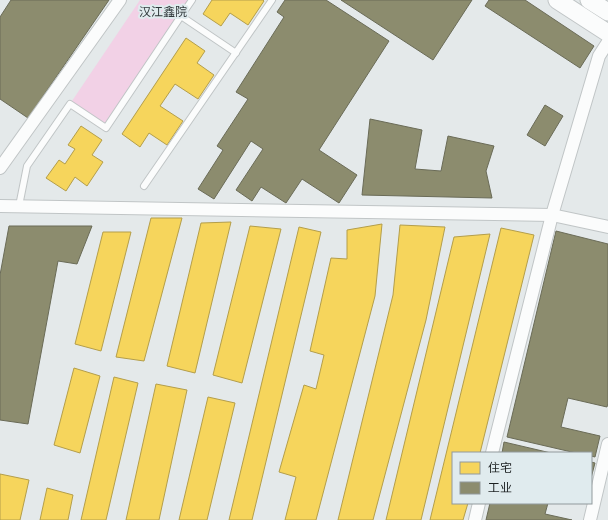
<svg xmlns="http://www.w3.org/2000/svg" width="608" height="520" font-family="Raleway,'Noto Sans SC',sans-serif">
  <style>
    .green { fill: #f2d1e6 }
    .homes { fill: #f6d55c; stroke: #b49e4a }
    .industry { fill: #8c8c6e; stroke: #6a6b57 }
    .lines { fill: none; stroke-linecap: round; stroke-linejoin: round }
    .lane-casing { stroke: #c0c5c6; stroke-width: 8 }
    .street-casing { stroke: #c0c5c6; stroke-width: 14 }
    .secondary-casing { stroke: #c0c5c6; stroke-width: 19 }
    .lane { stroke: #fbfcfc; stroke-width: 6 }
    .street { stroke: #fbfcfc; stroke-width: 12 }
    .secondary { stroke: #fbfcfc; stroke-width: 17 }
    .labels { text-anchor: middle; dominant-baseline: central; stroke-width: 4; stroke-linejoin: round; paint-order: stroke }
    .neighbourhood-label { font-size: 12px; fill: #2f373a; stroke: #e0ebee }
  </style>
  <rect width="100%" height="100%" fill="#e4e9ea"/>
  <path class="green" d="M 140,0 L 192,0 L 106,128 L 70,104 Z"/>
  <g class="homes">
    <path d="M 212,0 L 263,0 L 264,1 L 248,25 L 230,13 L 221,26 L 203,14 Z"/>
    <path d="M 186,38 L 205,51 L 197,63 L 214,75 L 198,99 L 175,84 L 160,106 L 183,121 L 167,145 L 149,133 L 140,147 L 122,134 Z"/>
    <path d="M 81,126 L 102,140 L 92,155 L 103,162 L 87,186 L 75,177 L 66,191 L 46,178 L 59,160 L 65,164 L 75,149 L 68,145 Z"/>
    <path d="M 151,218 L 182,218 L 144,361 L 116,357 Z"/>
    <path d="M 231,222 L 195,373 L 167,366 L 201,223 Z"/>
    <path d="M 382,224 L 375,296 L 316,520 L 285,520 L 296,477 L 279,472 L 304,385 L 316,389 L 324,355 L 310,351 L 331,258 L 347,259 L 347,230 Z"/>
    <path d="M 400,225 L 445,227 L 426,320 L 373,520 L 338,520 L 393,295 Z"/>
    <path d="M 250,226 L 281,229 L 242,383 L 213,375 Z"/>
    <path d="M 299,227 L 321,232 L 252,520 L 229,520 Z"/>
    <path d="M 501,228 L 534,235 L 480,453 L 453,453 L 453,503 L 468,503 L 463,520 L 430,520 Z"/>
    <path d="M 103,232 L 131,232 L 101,351 L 75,344 Z"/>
    <path d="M 490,234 L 421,520 L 386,520 L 454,237 Z"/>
    <path d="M 74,368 L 100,376 L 80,453 L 54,445 Z"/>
    <path d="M 114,377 L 138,383 L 106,520 L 81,520 Z"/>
    <path d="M 156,384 L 187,390 L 159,520 L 126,520 Z"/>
    <path d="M 208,397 L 235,403 L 207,520 L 179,520 Z"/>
    <path d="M 0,474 L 29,480 L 20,520 L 0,520 Z"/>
    <path d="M 47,488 L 73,495 L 68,520 L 40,520 Z"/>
  </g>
  <g class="industry">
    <path d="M 11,0 L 109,0 L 28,118 L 0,99 L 0,17 Z"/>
    <path d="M 285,0 L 326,0 L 389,41 L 319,150 L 357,175 L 339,203 L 302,179 L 286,203 L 261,187 L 252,201 L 236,190 L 263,149 L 251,141 L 214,199 L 198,189 L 223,150 L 217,146 L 248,99 L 236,92 L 284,17 L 277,12 Z"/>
    <path d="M 341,0 L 472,0 L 433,60 Z"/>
    <path d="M 489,0 L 525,0 L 594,46 L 580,68 L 485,6 Z"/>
    <path d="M 545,105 L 563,116 L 545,146 L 527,135 Z"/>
    <path d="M 370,119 L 422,130 L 415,169 L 441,171 L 448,136 L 494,146 L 486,171 L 492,198 L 362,195 Z"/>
    <path d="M 9,226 L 92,226 L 77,264 L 58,261 L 28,424 L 0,420 L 0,275 Z"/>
    <path d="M 556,231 L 608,244 L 608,403 L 607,407 L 568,398 L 561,427 L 600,436 L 595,457 L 591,456 L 591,453 L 576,453 L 507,437 Z"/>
    <path d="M 504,442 L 551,453 L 502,453 Z"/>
    <path d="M 591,462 L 595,463 L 591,478 Z"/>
    <path d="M 490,503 L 548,503 L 545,514 L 572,520 L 486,520 Z"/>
  </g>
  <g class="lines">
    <g class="lane-casing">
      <g id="lane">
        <path d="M 192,0 L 181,16 L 236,53"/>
        <path d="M 144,186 L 272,0"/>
        <path d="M 19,206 L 27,166 L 70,104 L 106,128 L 181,16"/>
      </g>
    </g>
    <g class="street-casing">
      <g id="street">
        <path d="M 0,168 L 120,0"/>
        <path d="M 0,206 L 552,215 L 608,227"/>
        <path d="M 492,453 L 552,215 L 599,56 L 608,42"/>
        <path d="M 475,520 L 479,503"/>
        <path d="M 590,520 L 608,444"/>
      </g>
    </g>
    <g class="secondary-casing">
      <g id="secondary">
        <path d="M 557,0 L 608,33"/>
        <path d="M 589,0 L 608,12"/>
      </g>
    </g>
    <use href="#lane" class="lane"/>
    <use href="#street" class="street"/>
    <use href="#secondary" class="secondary"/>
  </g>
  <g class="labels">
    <g class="neighbourhood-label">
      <text x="163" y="12">汉江鑫院</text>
    </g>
  </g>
  <rect x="452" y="452" width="140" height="52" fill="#e0ebee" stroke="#91999c"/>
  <rect x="460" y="462" width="20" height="12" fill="#f6d55c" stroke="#91999c"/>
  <text x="488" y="472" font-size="12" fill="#1b1f20">住宅</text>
  <rect x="460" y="482" width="20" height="12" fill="#8c8c6e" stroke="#91999c"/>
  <text x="488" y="492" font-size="12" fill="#1b1f20">工业</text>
</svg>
